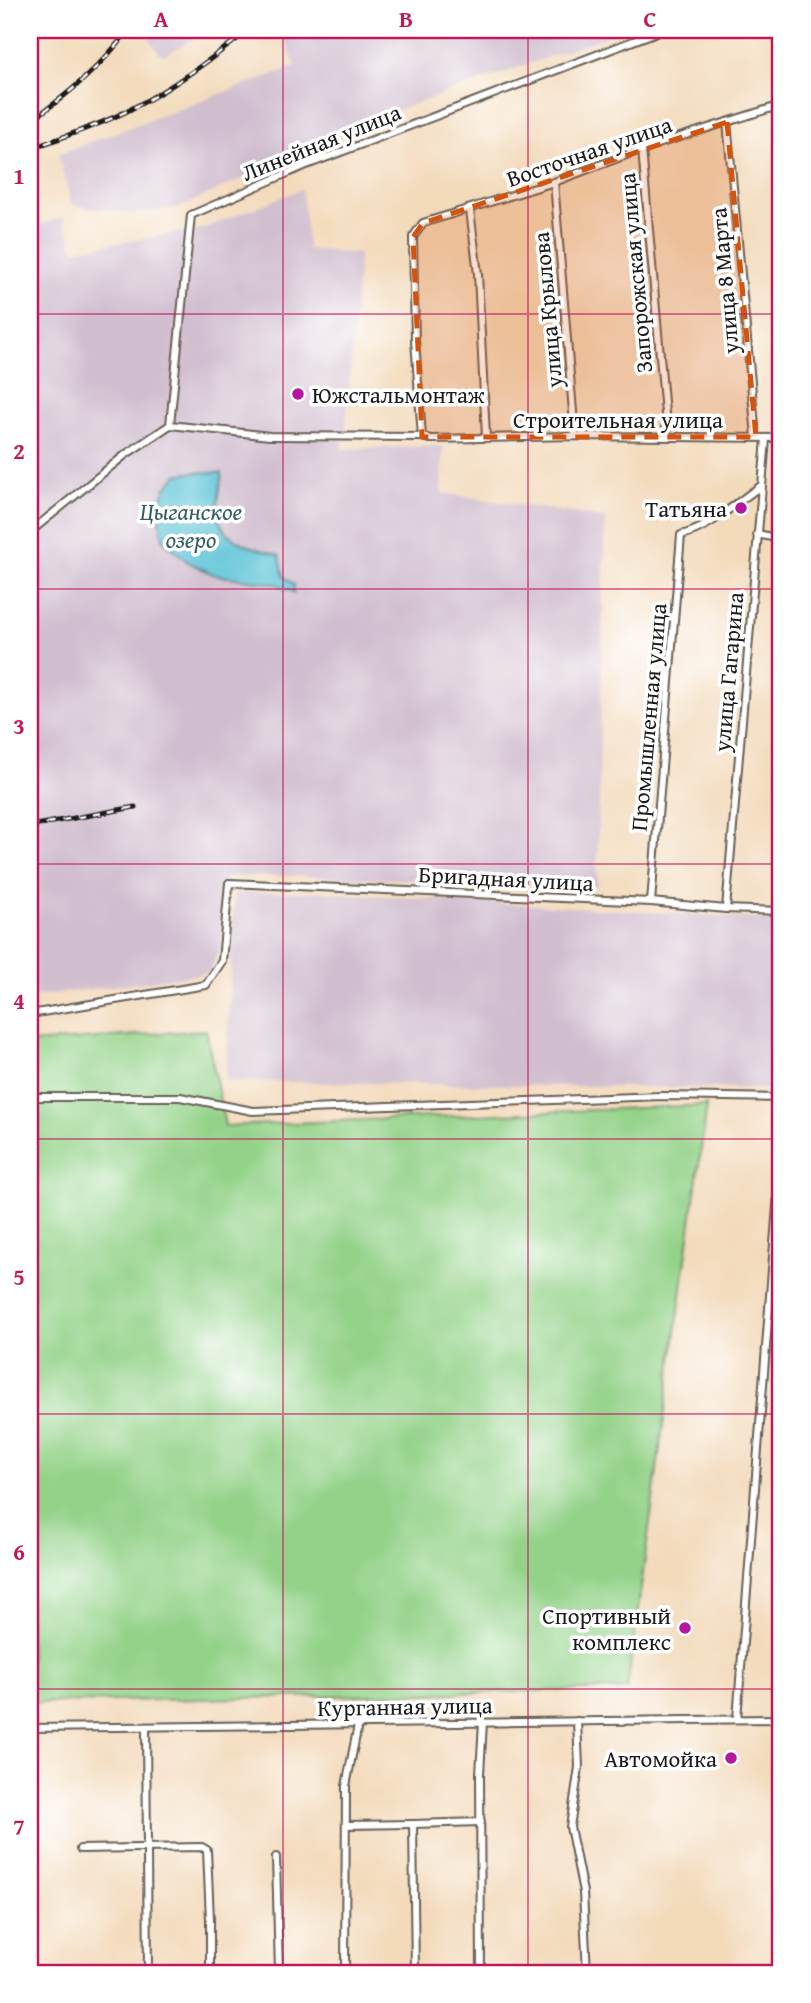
<svg xmlns="http://www.w3.org/2000/svg" width="811" height="2003" font-family="'Gentium Book Plus',serif">
  <style>
    .industrial { fill: #d0bdce }
    .green { fill: #93d288; stroke: #587752; stroke-width: 2 }
    .water { fill: #5ac2d6; stroke: #3b6f79; stroke-width: 2 }
    .lines { fill: none; stroke-linecap: round; stroke-linejoin: round }
    .minor-casing { stroke: #675e54; stroke-width: 10 }
    .minor { stroke: #fff; stroke-width: 6 }
    .rail-casing { stroke: #1c1c1c; stroke-width: 5 }
    .rail { stroke: #fff; stroke-width: 2.5; stroke-dasharray: 8; stroke-linecap: butt }
    .marked { fill: #d4530e; fill-opacity: 0.2; stroke: #d4530e; stroke-width: 5; stroke-dasharray: 14 9; stroke-linejoin: round }
    .grid { fill: none; stroke: #c2185b; stroke-width: 2; stroke-opacity: 0.55 }
    .poi-dot { fill: #b5179e; stroke: #fff; stroke-width: 2.5 }
    .labels { text-anchor: middle; dominant-baseline: central; stroke-width: 7; stroke-linejoin: round; paint-order: stroke }
    .street-label { font-size: 23px; fill: #1c1c1c; stroke: #fff }
    .poi-label { font-size: 23px; fill: #1c1c1c; stroke: #fff; text-anchor: end }
    .water-label { font-size: 24px; font-style: italic; fill: #355e66; stroke: #fff }
    .neatline { fill: none; stroke: #c2185b; stroke-width: 2.5 }
    .grid-label { font-size: 23px; text-anchor: middle; font-weight: bold; fill: #c2185b }
  </style>
  <rect width="100%" height="100%" fill="#fff"/>
  <filter id="ink" filterUnits="userSpaceOnUse"><feTurbulence type="fractalNoise" baseFrequency=".0143" numOctaves="2"/><feDisplacementMap in="SourceGraphic" scale="14" xChannelSelector="R" yChannelSelector="G"/><feConvolveMatrix kernelMatrix="1 2 1 2 8 2 1 2 1" color-interpolation-filters="sRGB"/></filter>
  <filter id="wash" filterUnits="userSpaceOnUse"><feTurbulence type="fractalNoise" baseFrequency=".00686" numOctaves="4" result="noise"/><feDisplacementMap in="SourceGraphic" scale="28" xChannelSelector="R" yChannelSelector="G"/><feGaussianBlur stdDeviation="1.57" result="paint"/><feColorMatrix in="noise" values="0 0 0 0 0 0 0 0 0 0 0 0 0 0 0 0 0 1.4 0 .05"/><feComposite in="paint" operator="in"/></filter>
  <g filter="url(#wash)">
    <rect width="100%" height="100%" fill="#f3dabb"/>
    <g class="industrial">
      <path d="M 147,30 L 210,30 L 164,55 L 159,53 L 146,33 Z"/>
      <path d="M 298,30 L 625,30 L 375,118 L 180,207 L 134,214 L 72,205 L 58,154 L 296,66 L 284,39 Z"/>
      <path d="M 302,189 L 308,249 L 359,254 L 346,427 L 342,449 L 443,446 L 442,493 L 605,518 L 597,886 L 297,876 L 225,877 L 221,947 L 209,973 L 30,997 L 30,228 L 63,217 L 74,250 L 202,229 Z"/>
      <path d="M 318,892 L 781,920 L 781,1089 L 226,1081 L 234,893 Z"/>
    </g>
    <path class="green" d="M 206,1030 L 225,1126 L 707,1105 L 627,1689 L 30,1703 L 30,1043 Z"/>
    <path class="water" d="M 195,472 L 222,473 C 221,486 217,501 218,513 C 222,543 255,548 279,555 L 284,576 L 294,585 L 294,593 L 277,584 L 215,575 L 188,562 L 163,540 L 158,507 L 166,487 L 177,475 Z"/>
  </g>
  <g filter="url(#ink)">
    <g class="lines">
      <g class="minor-casing">
        <g id="minor">
          <path d="M 727,122 L 756,437"/>
          <path d="M 642,149 L 667,436"/>
          <path d="M 554,182 L 575,436"/>
          <path d="M 470,210 L 478,274 L 486,437"/>
          <path d="M 170,425 L 191,215 L 304,166 L 662,30"/>
          <path d="M 422,437 L 415,340 L 413,237 L 423,223 L 554,182 L 642,149 L 781,105"/>
          <path d="M 30,532 L 125,455 L 170,425 L 270,436 L 422,437 L 431,439 L 575,436 L 781,438"/>
          <path d="M 757,534 L 781,539"/>
          <path d="M 651,902 L 681,535 C 711,528 735,503 761,486"/>
          <path d="M 726,909 L 766,439"/>
          <path d="M 30,1014 L 206,985 L 222,961 L 229,883 L 651,902 L 726,909 L 781,911"/>
          <path d="M 30,1097 L 180,1097 L 253,1111 L 661,1096 L 781,1098"/>
          <path d="M 737,1719 L 779,1180 L 781,1180"/>
          <path d="M 577,1721 L 579,1767 L 570,1827 L 583,1892 L 587,1973"/>
          <path d="M 146,1727 L 148,1973"/>
          <path d="M 30,1728 L 781,1719"/>
          <path d="M 346,1825 L 413,1824"/>
          <path d="M 80,1849 L 202,1847 L 207,1850 L 210,1920 L 210,1973"/>
          <path d="M 276,1857 L 279,1973"/>
          <path d="M 345,1973 L 346,1786 L 358,1725"/>
          <path d="M 415,1973 L 413,1824 L 481,1822"/>
          <path d="M 481,1973 L 480,1774 L 483,1722"/>
        </g>
      </g>
      <use href="#minor" class="minor"/>
      <g class="rail-casing">
        <g id="rail">
          <path d="M 30,121 C 67,96 101,67 128,30"/>
          <path d="M 30,149 C 64,136 99,126 131,109 C 174,87 211,59 249,30"/>
          <path d="M 30,826 L 135,807"/>
        </g>
      </g>
      <use href="#rail" class="rail"/>
    </g>
  </g>
  <path class="marked" d="M 727,122 L 756,437 L 422,437 L 413,237 L 423,223 Z"/>
  <path class="grid" d="M 283,30 L 283,1973M 528,30 L 528,1973M 30,314 L 781,314M 30,589 L 781,589M 30,864 L 781,864M 30,1139 L 781,1139M 30,1414 L 781,1414M 30,1689 L 781,1689"/>
  <g class="poi-dot">
    <circle cx="298" cy="394" r="7"/>
    <circle cx="741" cy="508" r="7"/>
    <circle cx="685" cy="1628" r="7"/>
    <circle cx="731" cy="1758" r="7"/>
  </g>
  <g class="labels">
    <g class="street-label">
      <text transform="translate(321 142) rotate(-22)">Линейная улица</text>
      <text transform="translate(589 151) rotate(-19)">Восточная улица</text>
      <text transform="translate(635 273) rotate(-95)">Запорожская улица</text>
      <text transform="translate(724 281) rotate(-95)">улица 8 Марта</text>
      <text transform="translate(547 310) rotate(-95)">улица Крылова</text>
      <text x="618" y="419">Строительная улица</text>
      <text transform="translate(728 672) rotate(-85)">улица Гагарина</text>
      <text transform="translate(648 717) rotate(-85)">Промышленная улица</text>
      <text transform="translate(506 878) rotate(3)">Бригадная улица</text>
      <text transform="translate(405 1706) rotate(-1)">Курганная улица</text>
    </g>
    <g class="poi-label">
      <text x="312" y="394" text-anchor="start">Южстальмонтаж</text>
      <text x="727" y="508">Татьяна</text>
      <text x="671" y="1615">Спортивный<tspan x="671" dy="26">комплекс</tspan></text>
      <text x="717" y="1758">Автомойка</text>
    </g>
    <g class="water-label">
      <text x="191" y="511">Цыганское<tspan x="191" dy="28">озеро</tspan></text>
    </g>
  </g>
  <rect width="811" height="2003" fill="none" stroke="#fff" stroke-width="77"/>
  <rect x="38" y="38" width="734" height="1927" class="neatline"/>
  <g class="grid-label">
    <text x="161" y="27">A</text>
    <text x="406" y="27">B</text>
    <text x="650" y="27">C</text>
    <text x="19" y="184">1</text>
    <text x="19" y="459">2</text>
    <text x="19" y="734">3</text>
    <text x="19" y="1009">4</text>
    <text x="19" y="1285">5</text>
    <text x="19" y="1560">6</text>
    <text x="19" y="1835">7</text>
  </g>
</svg>
